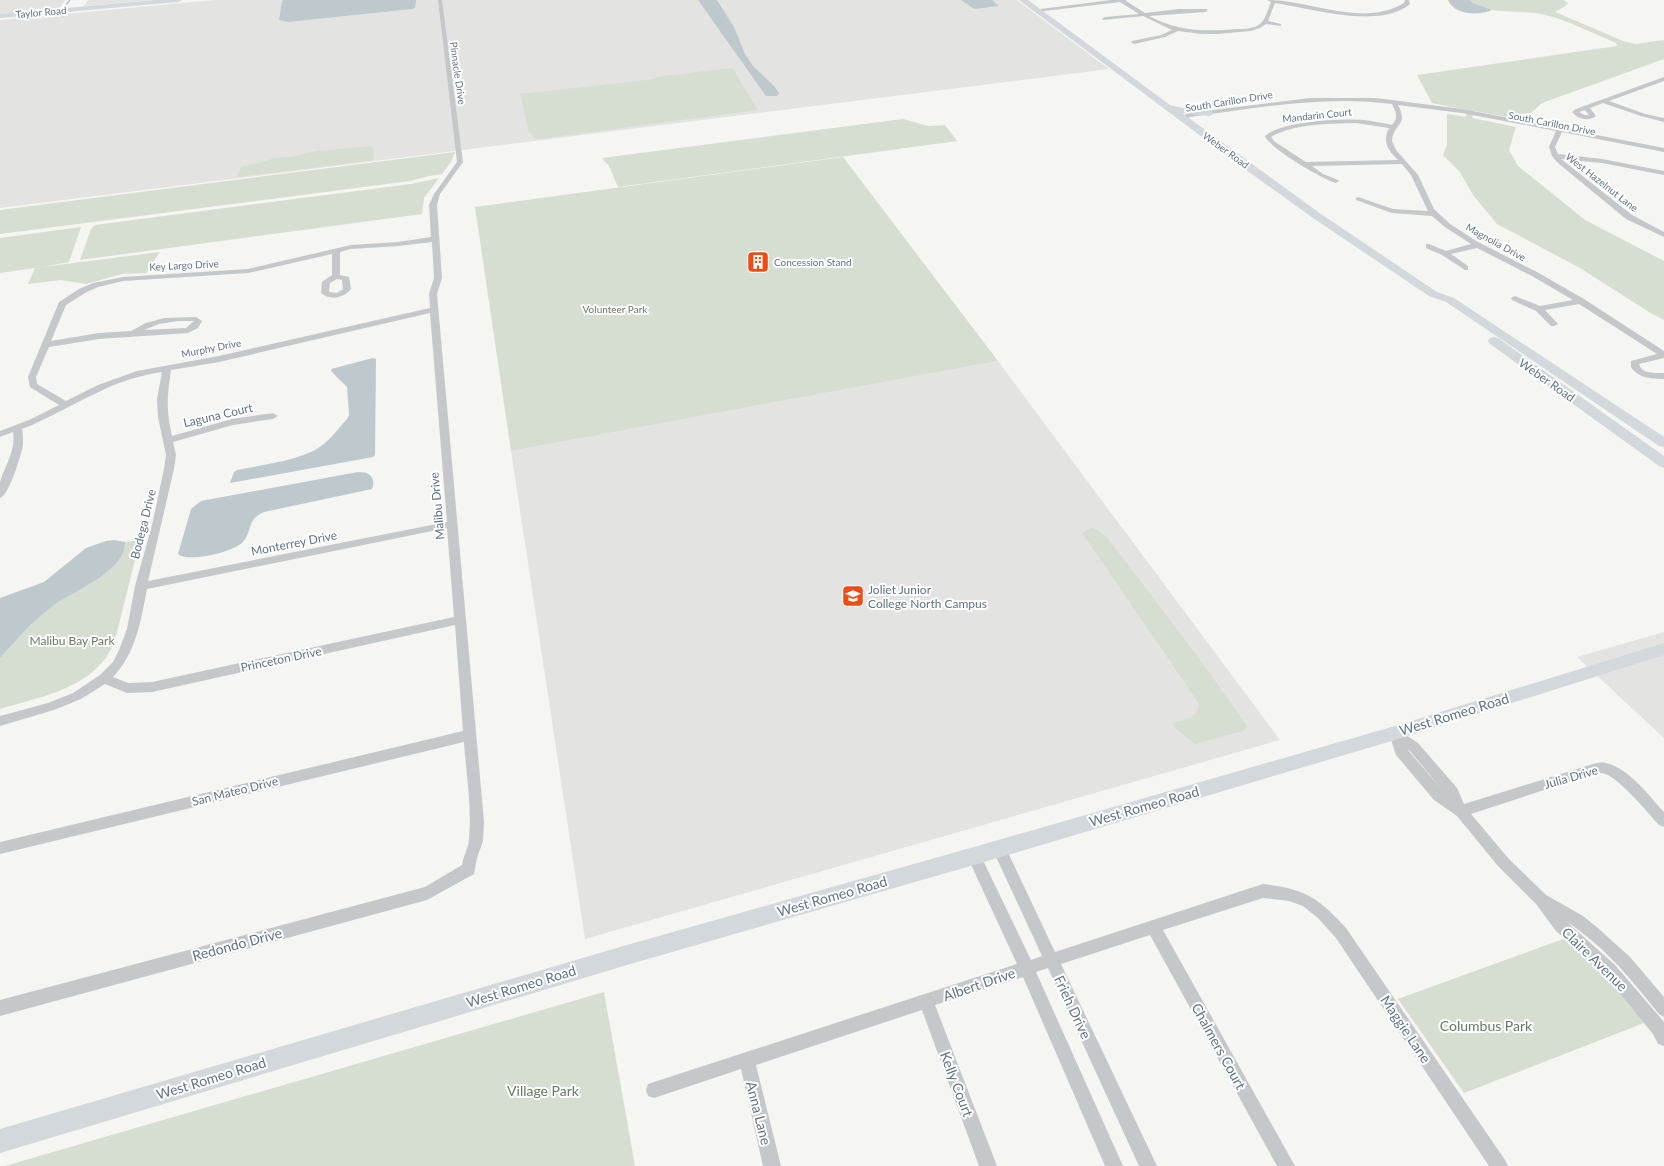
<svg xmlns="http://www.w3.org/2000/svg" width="1664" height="1166" font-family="Lato,sans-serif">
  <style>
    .built { fill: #e3e4e2 }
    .green { fill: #d6ddd1 }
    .water { fill: #bec9ce }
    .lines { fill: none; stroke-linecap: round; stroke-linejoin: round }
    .stream { stroke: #bec9ce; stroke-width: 1.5 }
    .street { fill: #c4c8cb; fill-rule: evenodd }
    .secondary { fill: #d2d8dc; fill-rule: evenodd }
    .labels { text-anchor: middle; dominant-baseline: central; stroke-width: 4; stroke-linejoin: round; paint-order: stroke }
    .far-street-label { font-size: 10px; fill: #617484; stroke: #fff }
    .far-poi-label { font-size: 10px; fill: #617484; stroke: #fff; text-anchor: start }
    .far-park-label { font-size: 10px; fill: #667b61; stroke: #fff }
    .street-label { font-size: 12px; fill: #617484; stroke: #fff }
    .poi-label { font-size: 12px; fill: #617484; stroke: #fff; text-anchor: start }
    .park-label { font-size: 12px; fill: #667b61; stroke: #fff }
    .near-street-label { font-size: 14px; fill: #617484; stroke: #fff }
    .near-park-label { font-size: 14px; fill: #667b61; stroke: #fff }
  </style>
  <rect width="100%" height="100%" fill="#f5f5f1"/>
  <g class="built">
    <path d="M 0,0 L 65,0 L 59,9 L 0,14 Z"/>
    <path d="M 88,0 L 152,0 L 84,6 Z"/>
    <path d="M 215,0 L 1017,0 L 1109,69 L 0,208 L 0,20 Z"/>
    <path d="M 998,361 L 1280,740 L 585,939 L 511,451 Z"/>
    <path d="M 1664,632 L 1664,738 L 1577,657 Z"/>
  </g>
  <g class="green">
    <path d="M 1470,0 L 1563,0 L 1568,3 L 1564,7 L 1555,12 L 1623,41 L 1636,44 L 1664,40 L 1664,59 L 1542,103 L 1531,113 L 1523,114 L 1522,120 L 1475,111 L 1472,118 L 1516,127 L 1509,150 L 1518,166 L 1585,220 L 1664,261 L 1664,320 L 1649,312 L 1580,268 L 1497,224 L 1473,195 L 1460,172 L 1443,155 L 1447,145 L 1447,114 L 1466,117 L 1467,110 L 1432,103 L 1417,75 L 1617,46 L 1616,43 C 1592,33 1566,19 1541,14 C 1522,10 1483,15 1470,0 Z"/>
    <path d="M 731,68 L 733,69 L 758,110 L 538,139 L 534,137 L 529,133 L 520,94 L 655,79 L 656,77 Z"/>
    <path d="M 903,119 L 928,126 L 945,125 L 957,141 L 618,187 L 609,166 L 602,158 Z"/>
    <path d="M 369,146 L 373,148 L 374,160 L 237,177 L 241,167 L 243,166 L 267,161 L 273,158 L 291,157 L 311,152 Z"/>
    <path d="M 455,152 L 451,162 L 442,174 L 429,176 L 410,181 L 0,234 L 0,210 Z"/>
    <path d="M 843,157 L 998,361 L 511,451 L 475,207 Z"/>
    <path d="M 439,178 L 424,198 L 422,214 L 80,260 L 91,229 L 95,225 L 411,184 Z"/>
    <path d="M 81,227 L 69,262 L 42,267 L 160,252 L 146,273 L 122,274 L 86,284 L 61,280 L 28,284 L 35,268 L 0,273 L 0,238 Z"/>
    <path d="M 1092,528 L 1096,529 L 1106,536 L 1198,657 L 1247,726 L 1243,731 L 1195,744 L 1173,726 L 1174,723 C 1186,719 1200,718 1198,702 L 1083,534 L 1083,532 Z"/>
    <path d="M 140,540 L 115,640 C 98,687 44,696 0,709 L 0,658 C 14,643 27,627 43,614 C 48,610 52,606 57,603 C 76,591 127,569 125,542 Z"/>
    <path d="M 1566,938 L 1612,982 L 1644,1023 L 1464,1093 L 1398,999 Z"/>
    <path d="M 604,992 L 635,1166 L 5,1166 Z"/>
  </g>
  <g class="water">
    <path d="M 283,0 L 416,0 L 415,8 L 412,9 L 288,22 L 279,20 L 282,1 Z"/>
    <path d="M 698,0 L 717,0 L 734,27 L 745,54 L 753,66 L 774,86 L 779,93 L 777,96 L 766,96 Z"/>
    <path d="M 961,0 L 992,0 L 999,6 L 974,9 Z"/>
    <path d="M 1448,0 L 1470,0 L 1473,3 L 1492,10 C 1479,16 1454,15 1448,0 Z"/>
    <path d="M 373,358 L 376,359 L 375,455 L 373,457 L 230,483 L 234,472 L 237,470 C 261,465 303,460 321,446 C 331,439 339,428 347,419 L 349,415 L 347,387 L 332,372 L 331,369 Z"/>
    <path d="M 358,472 C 370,472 376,477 372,489 L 264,512 C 246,520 253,530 243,542 C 234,552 188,563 178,554 L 191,509 L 201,501 Z"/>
    <path d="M 114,540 L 125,542 C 127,569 76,591 57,603 C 52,606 48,610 43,614 C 27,627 14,643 0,658 L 0,598 L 44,582 L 86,548 L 106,541 Z"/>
  </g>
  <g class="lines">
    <path class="stream" d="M 66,5 L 70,0"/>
    <g class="street">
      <path d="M 438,0 L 442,0 L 463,162 L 440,194 L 437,205 L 442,278 L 437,294 L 484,822 L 483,841 L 477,858 L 474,874 L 427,900 L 0,1016 L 0,1000 L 425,887 L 462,865 C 463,856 469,848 469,838 C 472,807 466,773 464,742 L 0,854 L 0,842 L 463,731 L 455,625 L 152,692 L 127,693 L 105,684 L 81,699 L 54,710 L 0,726 L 0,716 L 48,703 L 73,693 L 100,675 L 113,662 L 119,650 L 127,629 L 135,586 L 152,525 L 164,469 L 166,455 L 158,417 L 157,399 L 162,372 C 142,375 121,381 103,390 C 76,402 50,418 22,429 C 23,434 23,439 23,445 C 21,455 9,496 0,498 C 0,493 0,487 0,482 C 5,465 16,451 13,432 L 0,437 L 0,431 L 29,420 L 59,405 L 30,387 L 28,377 L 59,302 L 79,289 L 93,283 L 123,277 L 248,269 L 351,245 L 398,242 L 431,237 L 429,205 L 434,194 L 457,162 ZM 432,242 L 434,278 L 429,294 L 430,308 L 219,356 L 137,371 L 98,385 L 66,401 L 37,384 L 36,377 L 49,347 L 99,339 L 188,333 L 198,328 L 202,321 L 196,317 L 164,318 L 146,323 L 131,331 L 99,333 L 51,341 L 66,305 L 85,293 L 98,287 L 123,281 L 248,273 L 332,254 L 332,275 L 322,282 L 321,293 C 330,301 344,298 351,289 L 349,277 L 340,275 L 340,252 L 351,249 L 398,246 ZM 337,279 L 342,280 L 343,289 L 337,293 L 329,292 L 330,283 ZM 430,313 L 447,522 L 148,581 L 174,469 L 176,455 L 173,442 L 233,425 L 273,419 L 278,416 L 273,413 L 232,419 L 172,436 C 166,409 167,397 171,370 L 219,362 ZM 178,321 L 194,321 L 186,328 L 144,330 L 159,324 ZM 447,528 L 454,617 L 152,682 L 128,683 L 113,677 C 136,653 141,620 147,589 Z"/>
      <path d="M 1111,0 L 1126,0 L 1126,1 L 1145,13 L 1179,9 L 1207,9 L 1207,11 L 1205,12 L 1149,16 C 1177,31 1205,32 1236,29 C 1244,29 1253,29 1260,24 C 1266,19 1268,9 1271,2 L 1267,0 C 1311,0 1362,28 1404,3 L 1405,0 L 1409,0 L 1410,4 C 1379,30 1311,8 1275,3 L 1268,21 L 1281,24 L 1281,26 L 1266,24 L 1260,28 L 1251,31 L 1217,34 L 1202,34 L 1178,31 L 1165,37 L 1134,44 L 1131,42 L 1132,41 L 1161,35 L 1172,30 L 1143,16 L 1103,20 L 1102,19 L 1105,17 L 1139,14 L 1120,2 L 1036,12 L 1033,10 Z"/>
      <path d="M 1664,77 L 1664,81 L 1609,101 L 1645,114 L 1664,118 L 1664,122 L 1641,116 L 1603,103 L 1590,108 L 1596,116 C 1588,122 1578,119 1572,112 L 1576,109 ZM 1585,110 L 1589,115 L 1584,115 L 1579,112 Z"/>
      <path d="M 1310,98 L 1376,98 L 1462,109 L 1664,148 L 1664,152 L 1562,132 L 1555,147 L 1558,154 L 1602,159 L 1664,171 L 1664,175 L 1602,163 L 1561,159 L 1632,215 L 1664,232 L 1664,237 L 1626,219 L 1558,163 L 1552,156 L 1549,147 L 1556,131 L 1462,113 L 1398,105 C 1409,126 1394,122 1392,141 L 1396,150 L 1418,175 L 1434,209 L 1450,224 L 1478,242 L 1537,272 L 1584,299 L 1664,351 L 1664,358 L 1639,364 C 1641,374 1655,373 1664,373 L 1664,379 C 1652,379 1638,378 1631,367 L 1631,361 L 1657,354 L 1579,304 L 1545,310 L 1558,324 L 1554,326 L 1551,326 L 1536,311 L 1512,300 L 1511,298 L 1515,296 L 1540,306 L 1573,300 L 1532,276 L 1477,248 L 1451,254 L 1468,266 L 1468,270 L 1465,270 L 1442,255 L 1426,248 L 1426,244 L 1429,244 L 1446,251 L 1471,244 L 1445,227 L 1432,216 L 1392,213 L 1356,200 L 1356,198 L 1358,197 L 1393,209 L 1428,211 L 1411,175 L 1402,164 L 1312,166 L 1323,174 L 1338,180 L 1339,181 L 1336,183 C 1322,179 1269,148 1265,136 C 1281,121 1342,118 1364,120 C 1373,121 1383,123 1392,125 C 1399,117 1396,113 1392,104 C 1325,95 1257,108 1190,117 L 1182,120 L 1179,118 L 1189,113 ZM 1356,123 L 1389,128 C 1382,142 1388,150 1398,160 L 1306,162 L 1275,142 L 1271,137 C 1295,123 1330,124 1356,123 Z"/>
      <path d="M 1395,728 L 1418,743 L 1457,788 L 1464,804 L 1593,764 C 1597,763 1602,762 1606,763 C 1630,769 1648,795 1664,812 L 1664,827 L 1659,825 C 1649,814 1616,774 1602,773 C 1599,773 1596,774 1593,774 L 1471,814 L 1508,858 L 1546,895 L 1583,916 L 1599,929 L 1630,957 L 1664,997 L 1664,1017 L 1659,1014 C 1632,980 1604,946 1567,922 L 1615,965 L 1664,1022 L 1664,1046 L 1658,1044 L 1653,1034 L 1605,975 L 1556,931 L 1536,904 L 1498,866 L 1457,816 L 1434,800 L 1396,755 L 1389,733 L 1391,729 ZM 1407,749 L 1410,751 L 1444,792 Z"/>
      <path d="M 999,842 L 1004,844 L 1055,952 L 1263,884 C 1305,889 1318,897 1346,928 L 1505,1160 L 1508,1166 L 1489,1166 L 1336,938 L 1318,918 L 1303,906 L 1289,901 L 1263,898 L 1163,930 L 1295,1166 L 1277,1166 L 1150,935 L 1061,964 L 1157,1166 L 1139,1166 L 1048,968 L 1036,972 L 1123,1166 L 1105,1166 L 1023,977 L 935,1005 L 997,1166 L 979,1166 L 922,1010 L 756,1065 L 781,1166 L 763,1166 L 741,1069 L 654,1098 L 648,1096 L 646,1090 L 648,1084 L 654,1082 L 1017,964 L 967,856 L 969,852 L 974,850 L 979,852 L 1031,960 L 1042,956 L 992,848 L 994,844 Z"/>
    </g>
    <g class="secondary">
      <path d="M 154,0 L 182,0 L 178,2 L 0,18 L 0,14 Z"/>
      <path d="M 1019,0 L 1028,0 L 1170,105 L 1187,109 L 1212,111 L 1213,113 L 1212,115 L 1209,116 L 1182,113 L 1321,214 L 1437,292 L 1454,298 L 1664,437 L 1664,447 L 1659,446 L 1446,302 L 1429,296 L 1313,218 L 1245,169 Z"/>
      <path d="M 1494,337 L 1498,338 L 1664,456 L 1664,468 L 1659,466 L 1490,344 L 1488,341 L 1490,338 Z"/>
      <path d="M 1664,643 L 1664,655 L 1395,740 L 974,865 L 627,965 L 0,1153 L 0,1129 L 627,945 L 974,847 L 1395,726 Z"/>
    </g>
  </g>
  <defs>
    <g id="building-square" transform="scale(1.15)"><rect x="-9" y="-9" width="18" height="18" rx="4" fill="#f14b14" stroke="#fff"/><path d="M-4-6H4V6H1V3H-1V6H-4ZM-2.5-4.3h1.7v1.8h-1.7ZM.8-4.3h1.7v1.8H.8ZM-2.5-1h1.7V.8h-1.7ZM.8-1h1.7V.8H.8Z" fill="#fff"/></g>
    <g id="university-square" transform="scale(1.15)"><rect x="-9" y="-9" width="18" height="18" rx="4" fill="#f14b14" stroke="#fff"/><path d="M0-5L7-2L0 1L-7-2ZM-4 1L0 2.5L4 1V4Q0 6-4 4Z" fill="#fff"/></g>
  </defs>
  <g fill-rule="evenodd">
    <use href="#building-square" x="758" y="262"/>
    <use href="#university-square" x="853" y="596"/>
  </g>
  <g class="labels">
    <g class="far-street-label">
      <text transform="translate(41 12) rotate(-5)">Taylor Road</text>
      <text transform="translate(458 73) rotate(82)">Pinnacle Drive</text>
      <text transform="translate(1229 101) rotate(-9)">South Carillon Drive</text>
      <text transform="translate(1317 115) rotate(-6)">Mandarin Court</text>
      <text transform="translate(1552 123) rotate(11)">South Carillon Drive</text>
      <text transform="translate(1226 150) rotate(36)">Weber Road</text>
      <text transform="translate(1602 182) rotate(38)">West Hazelnut Lane</text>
      <text transform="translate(1496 242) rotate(29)">Magnolia Drive</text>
      <text transform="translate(184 265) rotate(-3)">Key Largo Drive</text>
      <text transform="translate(211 348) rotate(-11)">Murphy Drive</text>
    </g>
    <g class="far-poi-label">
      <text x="774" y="262">Concession Stand</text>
    </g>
    <g class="far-park-label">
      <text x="615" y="309">Volunteer Park</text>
    </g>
    <g class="street-label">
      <text transform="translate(1547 380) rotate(35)">Weber Road</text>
      <text transform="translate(218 415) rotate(-13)">Laguna Court</text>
      <text transform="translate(437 506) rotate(-95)">Malibu Drive</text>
      <text transform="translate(143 524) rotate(-76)">Bodega Drive</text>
      <text transform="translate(294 543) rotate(-11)">Monterrey Drive</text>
      <text transform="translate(281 659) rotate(-12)">Princeton Drive</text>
      <text transform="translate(1571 777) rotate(-16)">Julia Drive</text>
      <text transform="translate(235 791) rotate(-14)">San Mateo Drive</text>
    </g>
    <g class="poi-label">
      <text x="868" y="589">Joliet Junior<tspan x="868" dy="14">College North Campus</tspan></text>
    </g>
    <g class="park-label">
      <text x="72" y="640">Malibu Bay Park</text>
    </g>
    <g class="near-street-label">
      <text transform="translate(1454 714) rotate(-17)">West Romeo Road</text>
      <text transform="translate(1144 806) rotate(-16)">West Romeo Road</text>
      <text transform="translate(832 896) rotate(-16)">West Romeo Road</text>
      <text transform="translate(237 944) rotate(-15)">Redondo Drive</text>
      <text transform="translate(1595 959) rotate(44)">Claire Avenue</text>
      <text transform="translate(979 984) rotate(-19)">Albert Drive</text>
      <text transform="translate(521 986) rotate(-17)">West Romeo Road</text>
      <text transform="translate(1073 1007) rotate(65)">Frieh Drive</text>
      <text transform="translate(1406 1029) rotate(56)">Maggie Lane</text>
      <text transform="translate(1219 1046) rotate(61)">Chalmers Court</text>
      <text transform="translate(211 1078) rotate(-17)">West Romeo Road</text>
      <text transform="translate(957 1084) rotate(69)">Kelly Court</text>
      <text transform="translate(759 1113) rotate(76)">Anna Lane</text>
    </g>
    <g class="near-park-label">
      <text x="1486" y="1025">Columbus Park</text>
      <text x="543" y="1090">Village Park</text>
    </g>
  </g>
</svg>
